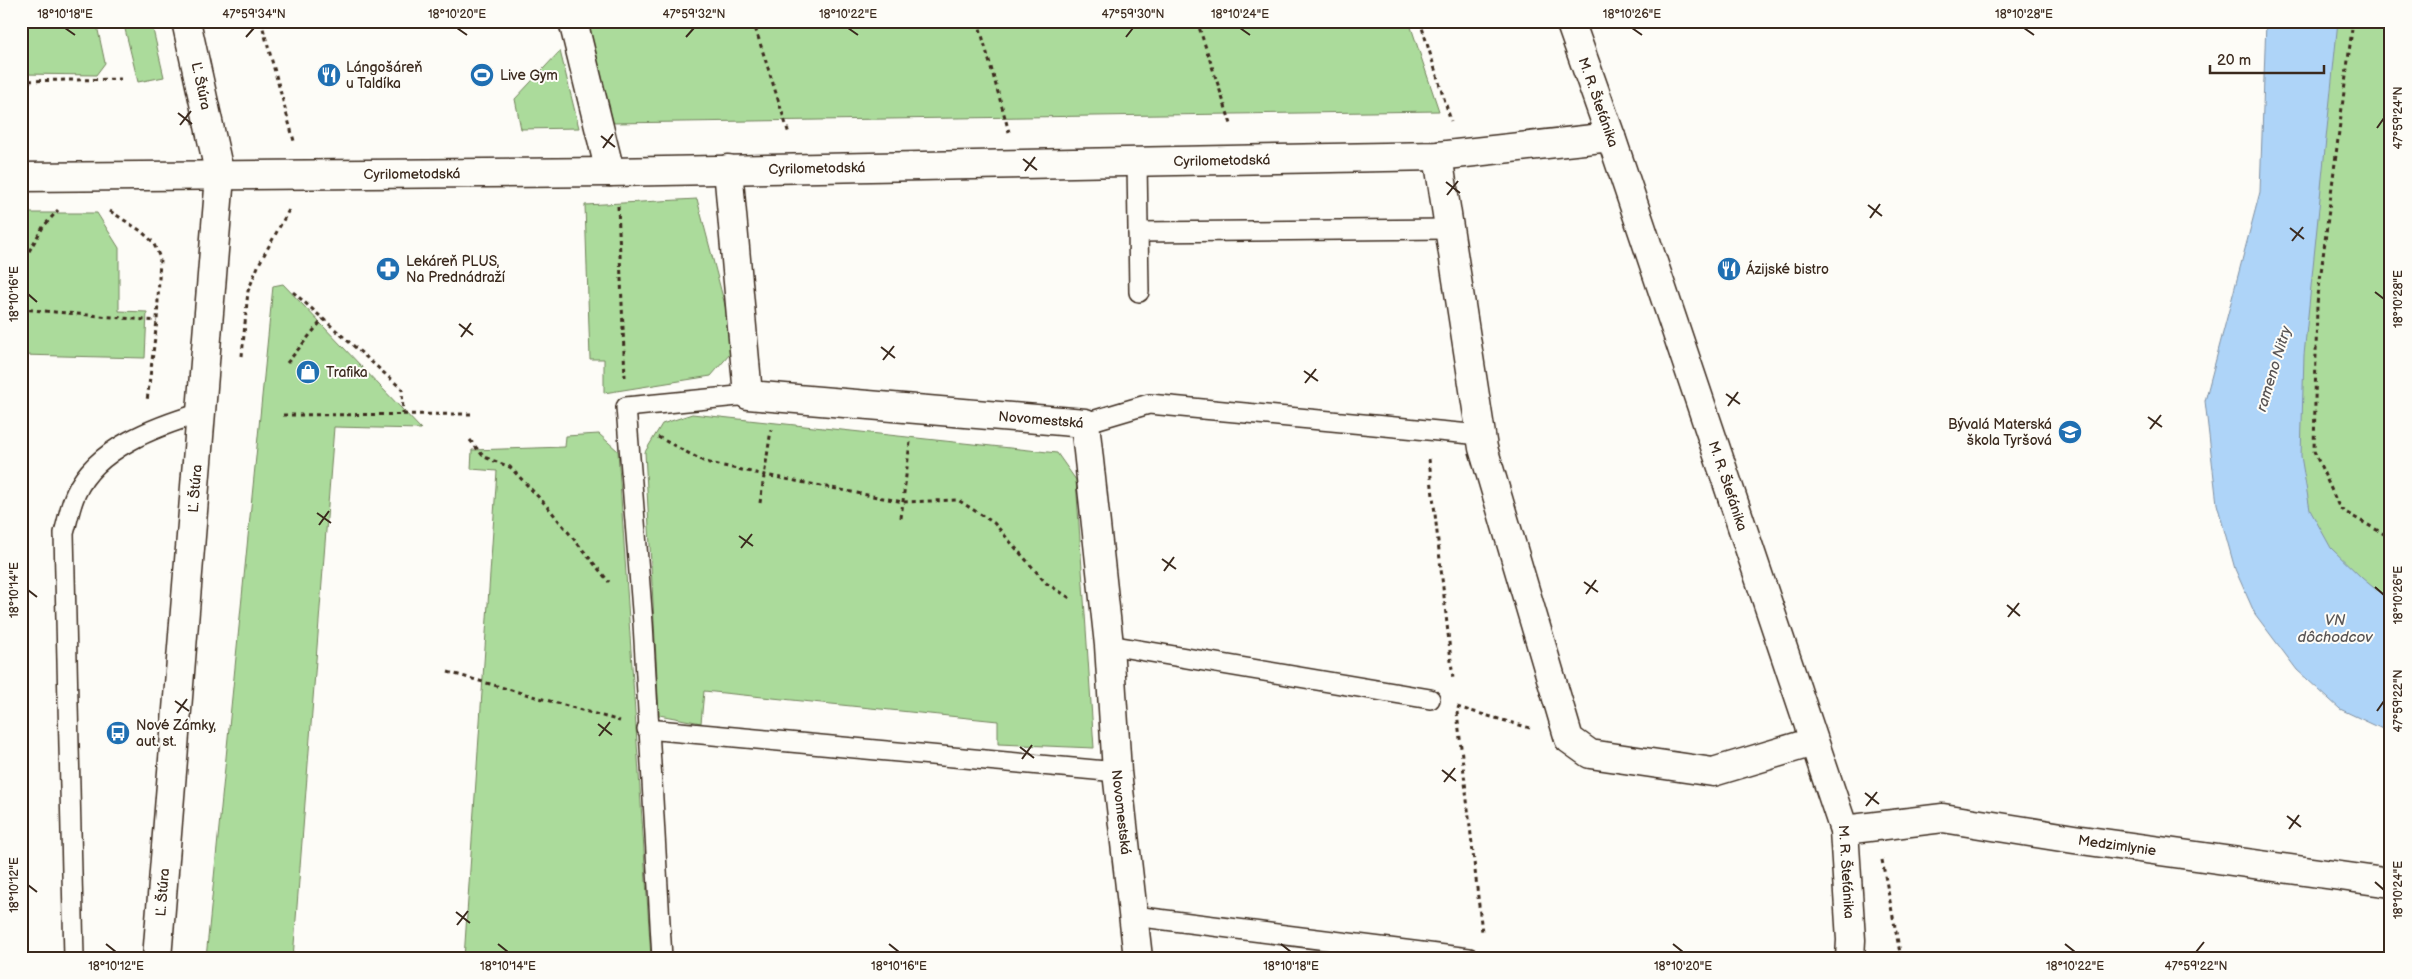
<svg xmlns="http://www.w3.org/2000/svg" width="2412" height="979" font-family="'Balsamiq Sans',sans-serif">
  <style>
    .green { fill: #abdb9b; stroke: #73825c }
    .water { fill: #aed4f8; stroke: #8090a1 }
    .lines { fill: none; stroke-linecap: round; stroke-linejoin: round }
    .lane-casing { stroke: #3b2a1e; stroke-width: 22 }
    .street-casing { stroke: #3b2a1e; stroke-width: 31 }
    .secondary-casing { stroke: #3b2a1e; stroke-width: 31 }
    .path { stroke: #3b2a1e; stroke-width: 3; stroke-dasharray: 4 4; stroke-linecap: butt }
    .lane { stroke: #fdfcf7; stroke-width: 19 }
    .street { stroke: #fdfcf7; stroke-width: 28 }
    .secondary { stroke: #fdfcf7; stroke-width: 28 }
    .ticks { fill: none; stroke: #3b2a1e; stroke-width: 2 }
    .labels { text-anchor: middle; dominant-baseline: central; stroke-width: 4; stroke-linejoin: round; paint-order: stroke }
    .poi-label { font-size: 14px; fill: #3b2a1e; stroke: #fdfcf7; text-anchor: start }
    .street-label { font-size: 14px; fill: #3b2a1e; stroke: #fdfcf7 }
    .water-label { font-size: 15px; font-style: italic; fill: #585454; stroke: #fdfcf7 }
    .neatline { fill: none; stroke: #3b2a1e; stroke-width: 2 }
    .ticks-label { font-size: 12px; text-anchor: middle; fill: #3b2a1e }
  </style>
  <rect width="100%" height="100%" fill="#fdfcf7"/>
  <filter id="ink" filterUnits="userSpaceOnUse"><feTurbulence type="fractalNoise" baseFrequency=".02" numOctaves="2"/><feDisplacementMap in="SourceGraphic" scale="10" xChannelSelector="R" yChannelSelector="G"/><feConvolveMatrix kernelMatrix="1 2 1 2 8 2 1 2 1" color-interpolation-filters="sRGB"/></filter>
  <g filter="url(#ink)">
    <g class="green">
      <path d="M 21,21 L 96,21 L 105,63 L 96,75 L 21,74 Z"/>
      <path d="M 123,21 L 151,21 L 164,77 L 138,82 Z"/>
      <path d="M 587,21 L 1409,21 L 1439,111 L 613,123 Z"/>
      <path d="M 2297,21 L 2391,21 L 2391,631 L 2294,541 Z"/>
      <path d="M 560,51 L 579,128 L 521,129 L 515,99 Z"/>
      <path d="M 697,199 L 736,347 L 711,376 L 604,393 L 604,359 L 590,359 L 585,205 Z"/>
      <path d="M 21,213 L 97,213 L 119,248 L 119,311 L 147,312 L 145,358 L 21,355 Z"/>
      <path d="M 283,284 L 421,429 L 334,427 L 293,958 L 206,958 L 273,286 Z"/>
      <path d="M 692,414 L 1057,453 L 1076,480 L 1094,748 L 998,744 L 998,721 L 704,691 L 701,723 L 659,715 L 645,452 L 662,424 Z"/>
      <path d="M 599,434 L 618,451 L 651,958 L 464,958 L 497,471 L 471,469 L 472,450 L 565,447 L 566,436 Z"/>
    </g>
    <path class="water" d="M 2266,21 L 2338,21 L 2304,355 L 2301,456 L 2310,510 L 2331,548 L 2362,578 L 2391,602 L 2391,733 L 2340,709 L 2297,670 L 2255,614 L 2235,569 L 2217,504 L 2205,401 L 2260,192 Z"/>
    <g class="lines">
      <g class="lane-casing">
        <g id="lane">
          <path d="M 1137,162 L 1139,292"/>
          <path d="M 1138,232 L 1448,229"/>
          <path d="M 1085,423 L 1149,404 L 1481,435"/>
          <path d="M 1109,645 L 1430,699"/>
          <path d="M 647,729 L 1117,772"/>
          <path d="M 1134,916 L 1469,958"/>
          <path d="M 74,958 L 64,533 C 68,520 70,505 76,493 C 96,448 157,426 201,413"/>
          <path d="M 662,958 L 643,623 L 626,407 L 748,395"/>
        </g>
      </g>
      <g class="street-casing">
        <g id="street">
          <path d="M 573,21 L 610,172"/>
          <path d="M 1438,156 L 1483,448 L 1569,739 L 1590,754 L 1713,772 L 1813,742"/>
          <path id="s1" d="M 728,169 L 748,395 L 1085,423 L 1109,645 L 1117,772 L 1138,958"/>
          <path id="s2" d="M 21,177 L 610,172 L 1438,156 L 1611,137"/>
          <path id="s3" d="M 1844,830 L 1943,818 L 2074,839 L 2391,883"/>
          <path id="s4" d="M 157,958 L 220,176 L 186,21"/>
        </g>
      </g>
      <g class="secondary-casing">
        <g id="secondary">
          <path id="s5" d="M 1570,21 L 1611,137 L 1844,830 L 1851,940 L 1850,958"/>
        </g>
      </g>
      <g class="path">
        <path d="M 261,21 L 294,141"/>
        <path d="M 753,21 L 789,134"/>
        <path d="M 978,21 L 1009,132"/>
        <path d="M 1197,21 L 1232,127"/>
        <path d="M 1420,21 L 1451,121"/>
        <path d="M 2353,21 L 2317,304 L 2314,451 L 2340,509 L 2391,538"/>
        <path d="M 21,81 L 121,79"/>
        <path d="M 618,206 L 625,377"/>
        <path d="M 110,211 L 141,231 L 153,242 L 160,258 L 157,321 L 147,401"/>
        <path d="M 21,265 L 43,227 L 58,210"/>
        <path d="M 293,292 L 402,389 L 403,414"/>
        <path d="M 21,309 L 157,321"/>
        <path d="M 242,356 L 248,291 L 259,264 L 290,208"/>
        <path d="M 287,363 L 323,319"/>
        <path d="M 283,415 L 472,414"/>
        <path d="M 658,437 L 705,462 L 765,475 L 903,502 L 958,500 L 994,523 L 1046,583 L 1070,598"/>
        <path d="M 470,440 L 484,457 L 510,467 L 546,505 L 609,582"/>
        <path d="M 1429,459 L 1453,679"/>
        <path d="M 760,503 L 771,430"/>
        <path d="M 901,518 L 910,442"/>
        <path d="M 448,672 L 620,721"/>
        <path d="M 1457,707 L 1530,728"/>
        <path d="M 1457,712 L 1482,932"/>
        <path d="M 1882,860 L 1901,958"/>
      </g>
      <use href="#lane" class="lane"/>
      <use href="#street" class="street"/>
      <use href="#secondary" class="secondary"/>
    </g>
  </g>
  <path class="ticks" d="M 65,28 L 75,35M 457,28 L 467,35M 848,28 L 858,35M 1240,28 L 1250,35M 1632,28 L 1642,35M 2024,28 L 2034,35M 246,37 L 254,28M 686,37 L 694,28M 1126,37 L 1133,28M 178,113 L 192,124M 180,125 L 191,111M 2377,128 L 2384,118M 601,136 L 615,147M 603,148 L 613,134M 1023,159 L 1037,170M 1025,171 L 1035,157M 1446,182 L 1460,193M 1447,195 L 1458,181M 1868,205 L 1882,216M 1870,218 L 1880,204M 2290,228 L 2304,239M 2292,241 L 2303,227M 2375,292 L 2384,299M 28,294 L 37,302M 459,324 L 473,335M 461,337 L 471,323M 881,347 L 895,358M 883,360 L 894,346M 1304,371 L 1318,381M 1305,383 L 1316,369M 1726,394 L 1740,404M 1728,406 L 1738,392M 2148,417 L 2162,427M 2150,429 L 2161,415M 317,513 L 331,523M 319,525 L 329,511M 739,536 L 753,546M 741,548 L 752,534M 1162,559 L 1176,569M 1164,571 L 1174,557M 1584,582 L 1598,592M 2375,587 L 2384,595M 28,590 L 37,597M 1586,594 L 1596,580M 2007,605 L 2020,616M 2008,617 L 2019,603M 175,701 L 189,711M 2377,711 L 2384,701M 177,713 L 187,699M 598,724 L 612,735M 599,736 L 610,722M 1020,747 L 1034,758M 1022,759 L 1032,745M 1442,770 L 1456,781M 1444,782 L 1455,768M 1865,793 L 1879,804M 1866,806 L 1877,792M 2287,816 L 2301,827M 2289,829 L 2299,815M 2375,882 L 2384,890M 28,885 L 37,892M 456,912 L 470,923M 457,925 L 468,911M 106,944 L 116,952M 498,944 L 508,952M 889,944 L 899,952M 1281,944 L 1291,952M 1673,944 L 1683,952M 2065,944 L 2075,952M 2196,952 L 2204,942"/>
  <defs>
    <g id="restaurant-disc" transform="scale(1.25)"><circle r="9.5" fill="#1f6fb2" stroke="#fdfcf7"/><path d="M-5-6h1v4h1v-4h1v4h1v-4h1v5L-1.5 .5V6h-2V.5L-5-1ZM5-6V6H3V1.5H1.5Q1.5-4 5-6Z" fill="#fff"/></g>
    <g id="stadium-disc" transform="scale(1.25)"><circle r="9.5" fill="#1f6fb2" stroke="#fdfcf7"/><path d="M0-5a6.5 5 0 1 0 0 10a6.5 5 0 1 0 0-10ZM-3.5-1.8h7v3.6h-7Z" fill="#fff"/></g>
    <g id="pharmacy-disc" transform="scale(1.25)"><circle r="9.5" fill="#1f6fb2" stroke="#fdfcf7"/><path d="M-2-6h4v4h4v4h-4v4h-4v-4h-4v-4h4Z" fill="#fff"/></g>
    <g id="shop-disc" transform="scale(1.25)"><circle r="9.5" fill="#1f6fb2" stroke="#fdfcf7"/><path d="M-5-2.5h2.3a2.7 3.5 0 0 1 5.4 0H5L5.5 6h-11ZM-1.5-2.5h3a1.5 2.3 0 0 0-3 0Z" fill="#fff"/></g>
    <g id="school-disc" transform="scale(1.25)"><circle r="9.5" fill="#1f6fb2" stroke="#fdfcf7"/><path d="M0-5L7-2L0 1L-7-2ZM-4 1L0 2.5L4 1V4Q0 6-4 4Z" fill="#fff"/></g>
    <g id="bus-disc" transform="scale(1.25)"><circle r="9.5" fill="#1f6fb2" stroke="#fdfcf7"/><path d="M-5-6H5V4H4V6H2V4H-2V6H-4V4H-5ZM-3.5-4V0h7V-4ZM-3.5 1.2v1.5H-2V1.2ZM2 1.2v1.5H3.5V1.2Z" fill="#fff"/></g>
  </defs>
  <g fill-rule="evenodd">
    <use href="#restaurant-disc" x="329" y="75"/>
    <use href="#stadium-disc" x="482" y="75"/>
    <use href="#pharmacy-disc" x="388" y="269"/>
    <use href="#restaurant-disc" x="1729" y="269"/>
    <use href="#shop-disc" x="308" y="372"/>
    <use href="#school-disc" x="2070" y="432"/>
    <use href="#bus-disc" x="118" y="733"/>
  </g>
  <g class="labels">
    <g class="poi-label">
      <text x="346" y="67">Lángošáreň<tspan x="346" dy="16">u Taldíka</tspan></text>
      <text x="500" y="75">Live Gym</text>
      <text x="406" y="261">Lekáreň PLUS,<tspan x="406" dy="16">Na Prednádraží</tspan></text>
      <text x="1746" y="269">Ázijské bistro</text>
      <text x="326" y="372">Trafika</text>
      <text x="2052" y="424" text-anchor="end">Bývalá Materská<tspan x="2052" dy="16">škola Tyršová</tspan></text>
      <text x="136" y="725">Nové Zámky,<tspan x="136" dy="16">aut. st.</tspan></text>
    </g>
    <g class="street-label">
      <text transform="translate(201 86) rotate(78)">Ľ. Štúra</text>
      <text stroke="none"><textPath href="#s5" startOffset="86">M. R. Štefánika</textPath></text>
      <text stroke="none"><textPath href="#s2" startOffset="1201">Cyrilometodská</textPath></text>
      <text stroke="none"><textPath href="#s2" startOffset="796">Cyrilometodská</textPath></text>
      <text stroke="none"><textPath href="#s2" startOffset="391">Cyrilometodská</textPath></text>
      <text stroke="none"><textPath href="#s1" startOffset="521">Novomestská</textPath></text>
      <text stroke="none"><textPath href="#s5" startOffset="491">M. R. Štefánika</textPath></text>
      <text stroke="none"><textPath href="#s4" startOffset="471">Ľ. Štúra</textPath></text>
      <text stroke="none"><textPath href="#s1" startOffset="956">Novomestská</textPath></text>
      <text stroke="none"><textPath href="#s3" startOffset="276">Medzimlynie</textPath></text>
      <text stroke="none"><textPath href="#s5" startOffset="896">M. R. Štefánika</textPath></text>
      <text stroke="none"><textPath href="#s4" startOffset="66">Ľ. Štúra</textPath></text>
    </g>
    <g class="water-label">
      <text transform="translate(2274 369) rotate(-73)">rameno Nitry</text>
      <text x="2335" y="620">VN<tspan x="2335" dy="17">dôchodcov</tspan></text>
    </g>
  </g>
  <rect width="2412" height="979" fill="none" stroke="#fdfcf7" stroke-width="55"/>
  <path d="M2210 65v8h114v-8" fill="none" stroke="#3b2a1e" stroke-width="2.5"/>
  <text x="2217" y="65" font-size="15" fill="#3b2a1e" stroke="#fdfcf7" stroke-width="4" paint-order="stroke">20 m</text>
  <rect x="28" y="28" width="2356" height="924" class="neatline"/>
  <g class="ticks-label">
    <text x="65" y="18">18°10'18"E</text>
    <text x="254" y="18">47°59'34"N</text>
    <text x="457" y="18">18°10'20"E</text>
    <text x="694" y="18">47°59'32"N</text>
    <text x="848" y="18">18°10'22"E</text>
    <text x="1133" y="18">47°59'30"N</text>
    <text x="1240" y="18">18°10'24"E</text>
    <text x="1632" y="18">18°10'26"E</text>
    <text x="2024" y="18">18°10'28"E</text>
    <text transform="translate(2398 118) rotate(-90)" y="4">47°59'24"N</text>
    <text transform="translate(14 294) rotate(-90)" y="4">18°10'16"E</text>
    <text transform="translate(2398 299) rotate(-90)" y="4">18°10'28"E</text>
    <text transform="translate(14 590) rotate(-90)" y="4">18°10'14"E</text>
    <text transform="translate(2398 595) rotate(-90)" y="4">18°10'26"E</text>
    <text transform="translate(2398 701) rotate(-90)" y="4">47°59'22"N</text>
    <text transform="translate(14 885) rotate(-90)" y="4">18°10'12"E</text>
    <text transform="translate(2398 890) rotate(-90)" y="4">18°10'24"E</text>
    <text x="116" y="970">18°10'12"E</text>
    <text x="508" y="970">18°10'14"E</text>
    <text x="899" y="970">18°10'16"E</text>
    <text x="1291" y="970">18°10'18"E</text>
    <text x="1683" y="970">18°10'20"E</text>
    <text x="2075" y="970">18°10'22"E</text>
    <text x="2196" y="970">47°59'22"N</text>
  </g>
</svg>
